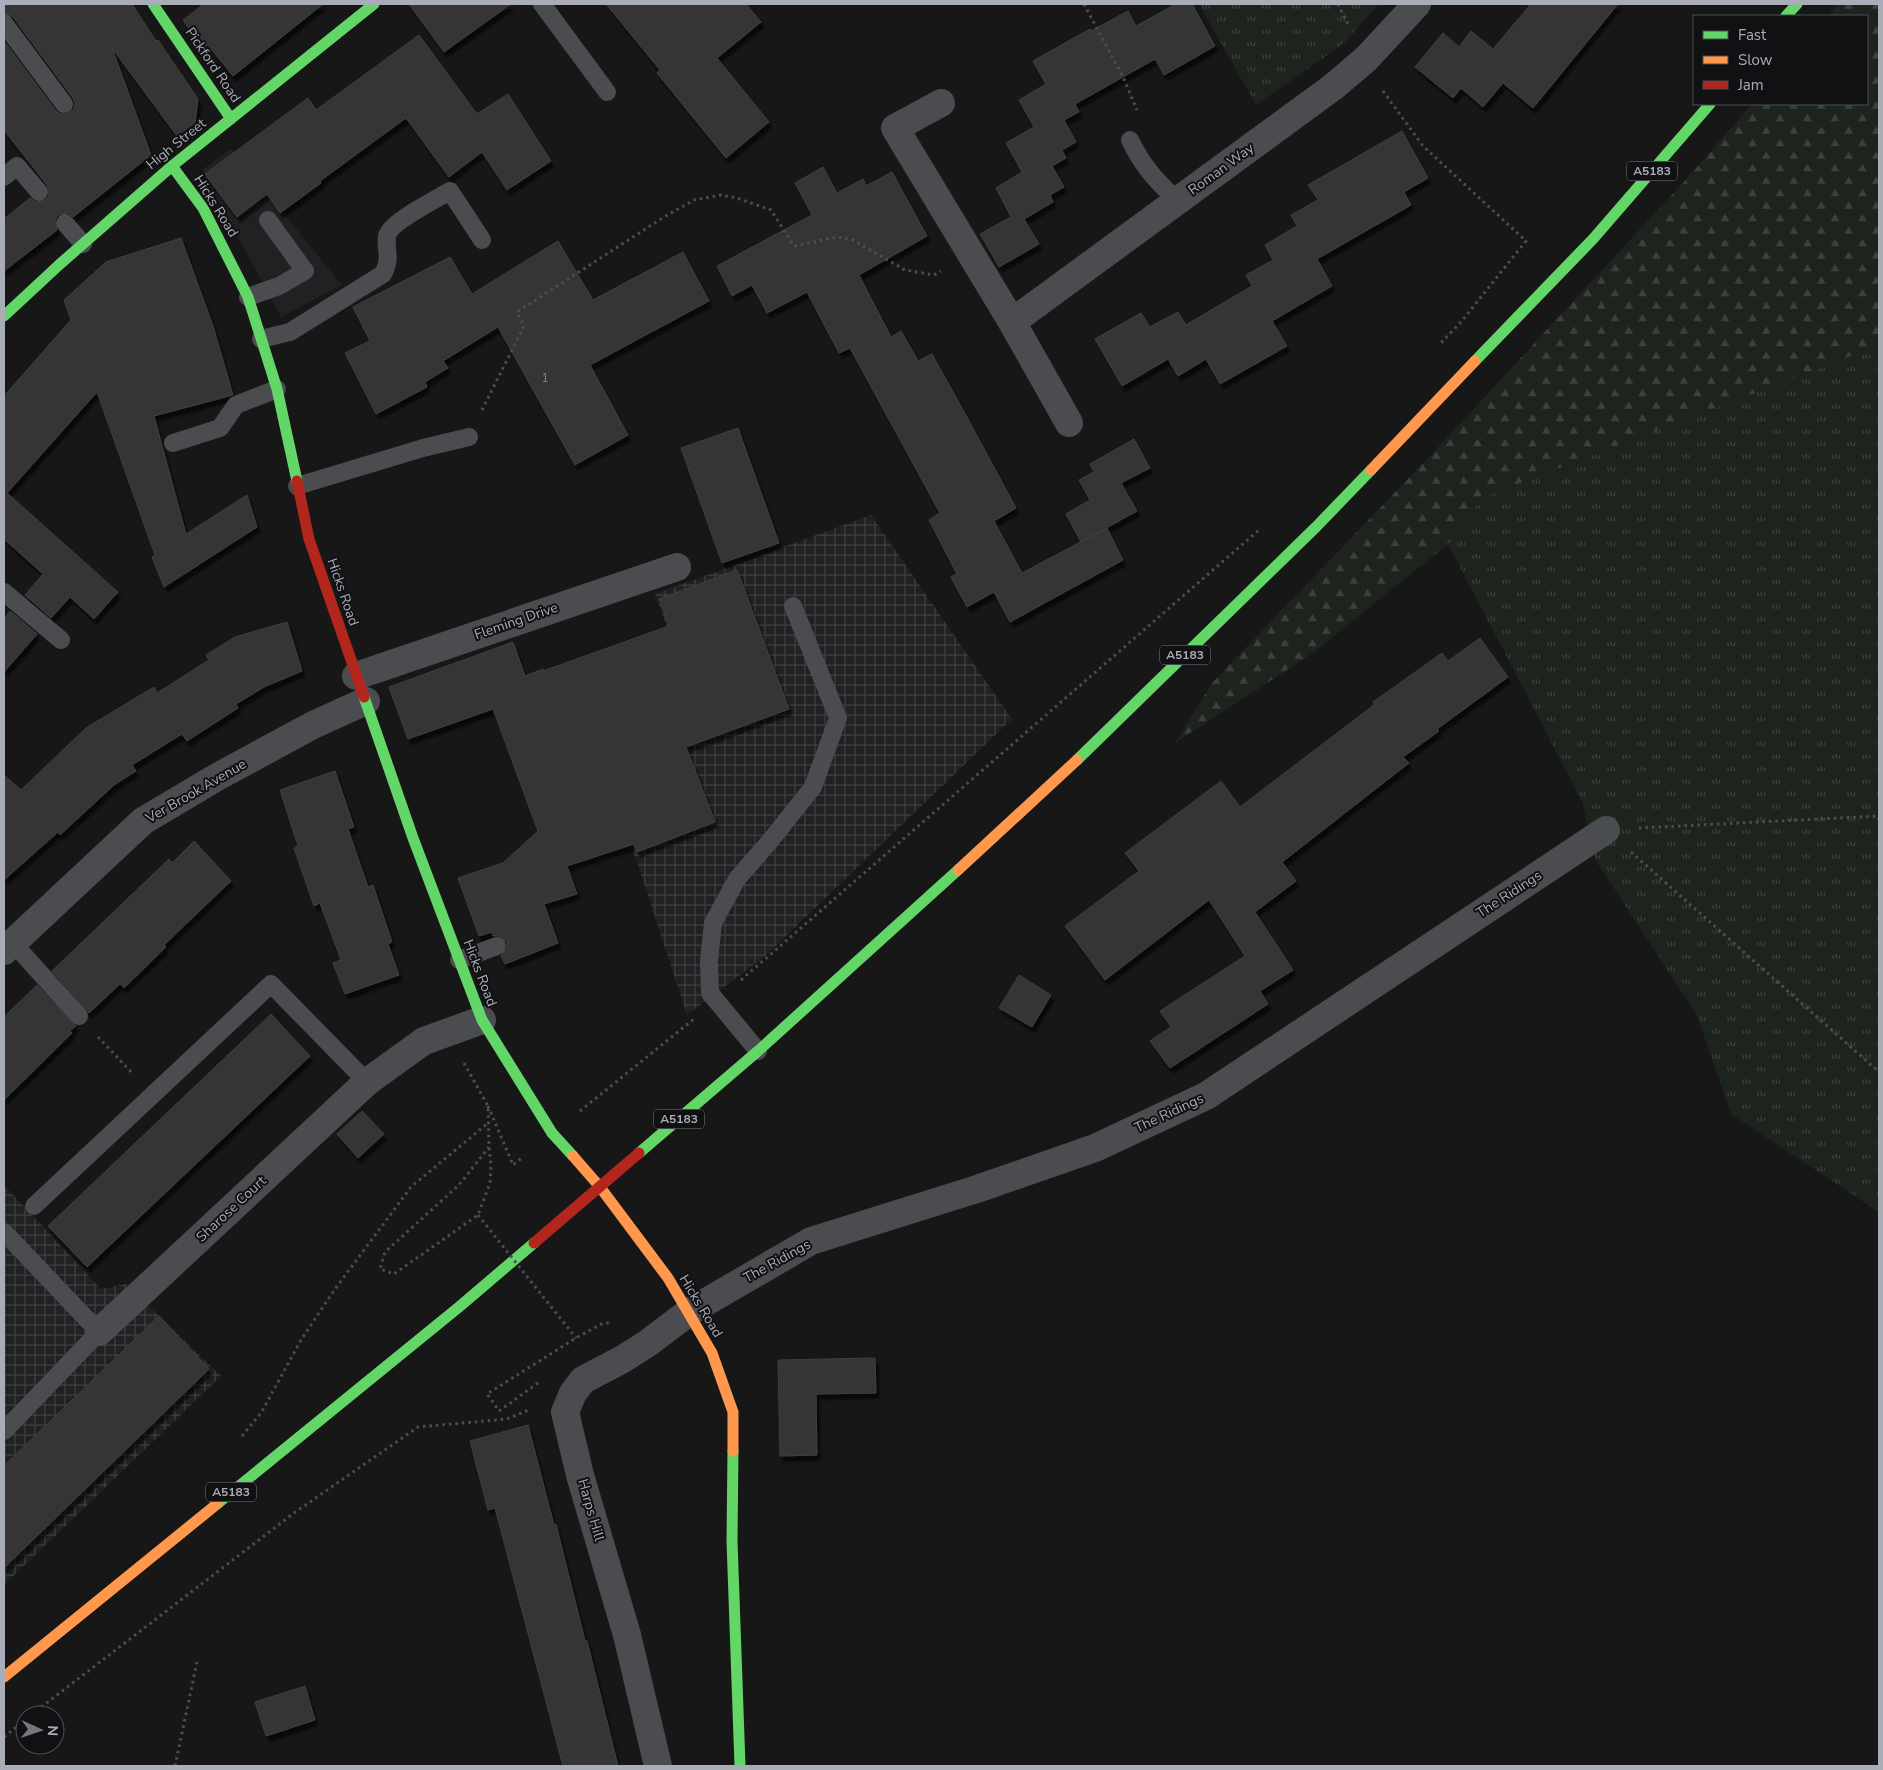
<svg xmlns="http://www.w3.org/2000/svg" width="1883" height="1770" font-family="'Nunito Sans',sans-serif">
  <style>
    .built { fill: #212123 }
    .industrial { fill: url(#industrial-grid) }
    .grass { fill: url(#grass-tufts) }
    .forest { fill: url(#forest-firs) }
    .building { fill: #353536; stroke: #3f4043; filter: url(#shadow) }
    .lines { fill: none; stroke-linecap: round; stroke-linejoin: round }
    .path { stroke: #4d4e52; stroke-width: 3; stroke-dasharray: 2.5 4; stroke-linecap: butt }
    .lane { stroke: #4b4c50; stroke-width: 18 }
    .street { stroke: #4b4c50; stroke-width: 28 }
    .fast { stroke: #63d668; stroke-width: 11 }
    .slow { stroke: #ff974d; stroke-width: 11 }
    .jam { stroke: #b3261e; stroke-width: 11 }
    .path-bridge { stroke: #4d4e52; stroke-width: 3; stroke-dasharray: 2.5 4; stroke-linecap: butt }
    .labels { text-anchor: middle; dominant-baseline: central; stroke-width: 4; stroke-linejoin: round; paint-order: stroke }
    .number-label { font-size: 11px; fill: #8b8f98 }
    .shield { fill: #111113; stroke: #7b7e86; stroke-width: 1 }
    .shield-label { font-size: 12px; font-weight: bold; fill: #a8adb8 }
    .street-label { font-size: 14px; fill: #a8adb8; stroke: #111113 }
  </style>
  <defs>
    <pattern id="industrial-grid" width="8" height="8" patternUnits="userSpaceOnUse" patternTransform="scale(1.25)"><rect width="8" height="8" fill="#212123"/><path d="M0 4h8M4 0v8" fill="none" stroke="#3e3f41"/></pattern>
    <pattern id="grass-tufts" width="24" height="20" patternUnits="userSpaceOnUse" patternTransform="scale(1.25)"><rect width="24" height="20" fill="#1d241e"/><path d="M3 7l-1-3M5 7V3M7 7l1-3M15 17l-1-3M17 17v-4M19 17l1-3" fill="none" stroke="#3b413d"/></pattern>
    <pattern id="forest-firs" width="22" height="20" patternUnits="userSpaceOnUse" patternTransform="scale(1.25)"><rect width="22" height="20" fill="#1d241e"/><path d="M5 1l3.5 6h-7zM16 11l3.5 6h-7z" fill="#3b413d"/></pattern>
    <filter id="shadow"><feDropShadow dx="3" dy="5.5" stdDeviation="1" flood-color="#0009"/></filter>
  </defs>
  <rect width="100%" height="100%" fill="#171717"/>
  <path class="built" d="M 231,149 L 342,285 L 281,317 L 202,170 Z"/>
  <g class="industrial">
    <path d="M 871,515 L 1012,719 L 764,957 L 687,1015 L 608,773 L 708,740 L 655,594 Z"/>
    <path d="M 4,1185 L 101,1289 L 126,1284 L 221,1376 L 4,1585 Z"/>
  </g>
  <g class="grass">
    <path d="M 1199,4 L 1379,4 L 1343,44 L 1256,105 Z"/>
    <path d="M 1879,345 L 1879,1212 L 1731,1114 L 1697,1015 L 1596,861 L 1582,801 L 1448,544 L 1482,498 Z"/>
  </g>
  <path class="forest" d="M 1838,4 L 1879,4 L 1879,345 L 1482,498 L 1448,544 L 1313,653 L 1175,743 L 1212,683 L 1429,457 L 1692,173 L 1752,104 L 1867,104 L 1867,16 L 1828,16 Z"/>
  <g class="building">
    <path d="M 4,4 L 132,4 L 156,41 L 158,40 L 198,99 L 195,123 L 177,136 L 112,48 L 151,155 L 73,217 L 68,213 L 58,215 L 55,220 L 57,230 L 4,271 L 4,219 L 30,198 L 36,202 L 45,200 L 49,196 L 49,191 L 47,185 L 4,130 L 4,41 L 56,111 L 60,114 L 66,114 L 74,109 L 75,103 L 73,98 L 13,17 L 4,13 Z"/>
    <path d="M 204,4 L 323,4 L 233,76 L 207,44 L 205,53 L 183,20 Z"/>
    <path d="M 409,4 L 511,4 L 444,52 Z"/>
    <path d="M 606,4 L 746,4 L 761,22 L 717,58 L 769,122 L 726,158 L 657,73 L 660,70 Z"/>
    <path d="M 1176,4 L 1192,4 L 1215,46 L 1164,75 L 1155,59 L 1075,104 L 1079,112 L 1064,120 L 1076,142 L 1062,150 L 1066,158 L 1052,166 L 1064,187 L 1050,195 L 1053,202 L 1024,219 L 1039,244 L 999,267 L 980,234 L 1011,217 L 996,188 L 1022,172 L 1006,143 L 1034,127 L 1019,100 L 1046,84 L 1033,61 L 1090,29 L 1091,31 L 1128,11 L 1136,26 Z"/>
    <path d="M 1531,4 L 1618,4 L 1533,108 L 1503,83 L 1483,107 L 1461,88 L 1453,98 L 1415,67 L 1443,33 L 1459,47 L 1471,31 L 1493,49 Z"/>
    <path d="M 419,35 L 477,114 L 508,94 L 551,161 L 507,190 L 482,152 L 449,177 L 406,118 L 320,181 L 321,183 L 280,213 L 267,194 L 237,217 L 205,174 L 308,98 L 316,110 Z"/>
    <path d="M 1402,131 L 1428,178 L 1404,192 L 1411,205 L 1317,259 L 1332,286 L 1272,321 L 1287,346 L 1220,384 L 1206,359 L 1178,376 L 1168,359 L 1122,386 L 1095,339 L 1141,313 L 1150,327 L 1178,312 L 1186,325 L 1252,286 L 1246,275 L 1273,260 L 1265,245 L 1297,226 L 1291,215 L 1318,200 L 1308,185 Z"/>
    <path d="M 823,167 L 837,193 L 863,179 L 866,186 L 892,172 L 927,236 L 859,275 L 891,337 L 901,331 L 918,361 L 932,354 L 968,419 L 1016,508 L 994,521 L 1022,573 L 1107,528 L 1123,560 L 1010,622 L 994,592 L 967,607 L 951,577 L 957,574 L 929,520 L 940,513 L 850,348 L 839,353 L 807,292 L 767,313 L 752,285 L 732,296 L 717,266 L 812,215 L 795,183 Z"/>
    <path d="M 181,238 L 213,326 L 233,395 L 154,416 L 186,534 L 247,495 L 257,527 L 164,587 L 152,557 L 155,555 L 97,392 L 7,493 L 118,592 L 94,619 L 70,597 L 51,618 L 25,595 L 43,574 L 4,539 L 4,396 L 71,320 L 64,300 L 106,262 Z"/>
    <path d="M 558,241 L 593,300 L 683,252 L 709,301 L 590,365 L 628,435 L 575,465 L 498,327 L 443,361 L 448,368 L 425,382 L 427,387 L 376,414 L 345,353 L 370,341 L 353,307 L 450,257 L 472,294 Z"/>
    <path d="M 738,428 L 779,543 L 722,563 L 681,448 Z"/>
    <path d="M 1134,439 L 1150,468 L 1121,483 L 1137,511 L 1081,542 L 1066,514 L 1090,500 L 1079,480 L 1094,472 L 1090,464 Z"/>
    <path d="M 737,570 L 789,709 L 686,747 L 715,822 L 637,852 L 634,844 L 567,866 L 577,894 L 544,904 L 558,943 L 505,964 L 501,956 L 507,948 L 507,942 L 499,936 L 493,936 L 492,932 L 479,936 L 458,878 L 503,863 L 538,831 L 493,709 L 408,739 L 389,687 L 513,642 L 525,676 L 543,669 L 543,671 L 669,626 L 659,599 Z"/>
    <path d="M 10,611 L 37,634 L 4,672 L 4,619 Z"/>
    <path d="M 287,622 L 302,671 L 264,687 L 236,704 L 238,708 L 187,741 L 182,734 L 132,765 L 136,771 L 114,785 L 60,835 L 58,832 L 4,880 L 4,775 L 21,790 L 86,728 L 154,687 L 157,693 L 209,660 L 206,655 L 235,637 Z"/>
    <path d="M 1480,638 L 1508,677 L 1437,729 L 1439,731 L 1403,757 L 1409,763 L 1282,862 L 1296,881 L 1255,912 L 1293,970 L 1260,991 L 1268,1004 L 1170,1068 L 1150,1041 L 1171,1027 L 1160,1011 L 1245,956 L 1209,900 L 1105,980 L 1065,926 L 1139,871 L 1125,853 L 1221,781 L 1240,807 L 1374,705 L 1373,702 L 1442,653 L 1448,661 Z"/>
    <path d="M 335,771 L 354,827 L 348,829 L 368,887 L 373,885 L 392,942 L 388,944 L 399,975 L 345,994 L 333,963 L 341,960 L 320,903 L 314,906 L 294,848 L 298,846 L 280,790 Z"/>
    <path d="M 194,841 L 231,881 L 164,945 L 166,947 L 124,988 L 120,984 L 89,1013 L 52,971 L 169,859 L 172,863 Z"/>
    <path d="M 1019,975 L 1051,995 L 1032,1027 L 999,1008 Z"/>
    <path d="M 37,985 L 76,1026 L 70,1031 L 72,1033 L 4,1100 L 4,1017 Z"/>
    <path d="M 271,1014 L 310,1056 L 87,1267 L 48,1226 Z"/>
    <path d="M 362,1111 L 384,1134 L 358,1158 L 337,1134 Z"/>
    <path d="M 159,1316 L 209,1369 L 4,1568 L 4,1466 Z"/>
    <path d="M 875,1358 L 876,1393 L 816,1394 L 817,1455 L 780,1456 L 778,1360 Z"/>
    <path d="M 528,1425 L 554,1525 L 556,1524 L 585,1641 L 587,1641 L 618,1766 L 563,1766 L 495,1508 L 488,1510 L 470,1441 Z"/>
    <path d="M 305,1686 L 315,1720 L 266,1736 L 255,1702 Z"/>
  </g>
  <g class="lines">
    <g class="path">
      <path d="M 1084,4 L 1123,77 L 1137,110"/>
      <path d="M 1338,4 L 1349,26"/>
      <path d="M 1383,91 L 1423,146 L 1526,241 L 1461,322 L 1439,345"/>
      <path d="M 482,410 L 524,326 L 517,312 L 664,217 L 694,200 L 720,195 L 737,198 L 771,210 L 794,246 L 837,237 L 853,240 L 905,270 L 934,275 L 941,271"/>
      <path d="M 1639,828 L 1879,816"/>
      <path d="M 1631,852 L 1879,1072"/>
      <path d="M 741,980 L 1259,530"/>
      <path d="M 98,1037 L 133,1074"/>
      <path d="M 464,1063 L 488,1106 L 489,1147 L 491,1165 L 490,1183 L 478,1215 L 394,1274 L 380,1269 L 385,1252 L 459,1185 L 489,1147"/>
      <path d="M 488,1106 L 513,1165 L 524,1156"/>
      <path d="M 580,1111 L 694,1019"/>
      <path d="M 538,1383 L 499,1411 L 487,1394 L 576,1338 L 603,1323 L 612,1323"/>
      <path d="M 242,1436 L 261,1413 L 301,1340 L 335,1289 L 411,1187 L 488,1123"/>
      <path d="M 31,1715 L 294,1513 L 418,1427 L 507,1419 L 531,1409"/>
      <path d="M 4,1737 L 25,1720"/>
      <path d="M 175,1766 L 197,1662"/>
    </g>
    <g class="lane">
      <path d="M 542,4 L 607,92"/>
      <path d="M 4,23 L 64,104"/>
      <path d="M 1130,140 C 1143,167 1156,180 1177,201"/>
      <path d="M 4,177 L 17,166 L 39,192"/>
      <path d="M 65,223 L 83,244"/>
      <path d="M 248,297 L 279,286 L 305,271 L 268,220"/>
      <path d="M 261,339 L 290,332 L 383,274 C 392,257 385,252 387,236 C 390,222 437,199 450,191 L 482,240"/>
      <path d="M 173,443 L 220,428 L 236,405 L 277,389"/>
      <path d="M 297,486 L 423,448 L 469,437"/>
      <path d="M 4,592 L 61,640"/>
      <path d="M 13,943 L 79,1016"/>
      <path d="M 459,960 L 497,946"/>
      <path d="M 758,1051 L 710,993 L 709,961 L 713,923 L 737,879 L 770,841 L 813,787 L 838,718 L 793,606"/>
      <path d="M 34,1206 L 271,984 L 367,1082"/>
      <path d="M 4,1232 L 99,1332 L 4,1431"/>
    </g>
    <g class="street">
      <path d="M 941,103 L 895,128 L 1012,322 L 1333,87 L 1366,59 L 1417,4"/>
      <path d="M 1012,322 L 1069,423"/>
      <path d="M 356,676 L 677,567"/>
      <path d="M 4,951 L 143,821 L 217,777 L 313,725 L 366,701"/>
      <path d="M 99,1332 L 367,1082 L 424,1041 L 482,1020"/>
      <path d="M 658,1766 L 627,1635 L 580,1475 L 565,1412 L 573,1393 L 583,1380 L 623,1359 L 648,1343 L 689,1312 L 811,1241 L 977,1189 L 1095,1148 L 1206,1096 L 1606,830"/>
    </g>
    <g class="fast">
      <path d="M 153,4 L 231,119"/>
      <path d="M 1786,16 L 1797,4"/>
      <path d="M 172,166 L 203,208 L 248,297 L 277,389 L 297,481"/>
      <path d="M 4,316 L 60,264 L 172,166 L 374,4"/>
      <path d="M 1475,361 L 1593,239 L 1710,104"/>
      <path d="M 364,697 L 413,838 L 482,1020 L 552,1133 L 573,1156"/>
      <path d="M 1077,760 L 1316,527 L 1371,470"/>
      <path d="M 639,1153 L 758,1051 L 958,870"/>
      <path d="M 733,1451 L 732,1541 L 740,1766"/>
      <path d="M 217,1504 L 459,1307 L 534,1243"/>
    </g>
    <g class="slow">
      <path d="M 1371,470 L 1475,361"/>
      <path d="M 958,870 L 1077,760"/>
      <path d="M 573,1156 L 600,1187 L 668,1278 L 712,1353 L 733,1412 L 733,1451"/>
      <path d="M 4,1677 L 217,1504"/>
    </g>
    <g class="jam">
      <path d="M 297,481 L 309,539 L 364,697"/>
      <path d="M 534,1243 L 639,1153"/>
    </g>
    <path class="path-bridge" d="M 478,1215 L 576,1338"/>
  </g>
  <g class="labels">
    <g class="number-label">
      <text x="545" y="378">1</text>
    </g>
    <g class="shield">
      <rect x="1627" y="161.5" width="50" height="19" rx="4"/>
      <rect x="1160" y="645.5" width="50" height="19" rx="4"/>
      <rect x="654" y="1109.5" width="50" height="19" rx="4"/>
      <rect x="206" y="1482.5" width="50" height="19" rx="4"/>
    </g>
    <g class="shield-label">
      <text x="1652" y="171">A5183</text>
      <text x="1185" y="655">A5183</text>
      <text x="679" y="1119">A5183</text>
      <text x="231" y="1492">A5183</text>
    </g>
    <g class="street-label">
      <text transform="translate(213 65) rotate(56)">Pickford Road</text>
      <text transform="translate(176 144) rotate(-39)">High Street</text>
      <text transform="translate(1221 169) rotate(-36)">Roman Way</text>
      <text transform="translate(216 206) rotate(58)">Hicks Road</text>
      <text transform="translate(343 592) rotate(71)">Hicks Road</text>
      <text transform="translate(516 621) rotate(-19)">Fleming Drive</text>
      <text transform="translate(196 791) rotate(-30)">Ver Brook Avenue</text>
      <text transform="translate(1509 894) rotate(-33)">The Ridings</text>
      <text transform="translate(480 973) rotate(69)">Hicks Road</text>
      <text transform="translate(1169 1113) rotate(-25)">The Ridings</text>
      <text transform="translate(231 1209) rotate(-43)">Sharose Court</text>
      <text transform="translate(777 1261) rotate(-29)">The Ridings</text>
      <text transform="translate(701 1306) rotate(59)">Hicks Road</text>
      <text transform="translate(591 1510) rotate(74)">Harps Hill</text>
    </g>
  </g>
  <rect width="1883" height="1770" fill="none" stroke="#a8adb8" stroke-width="10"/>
  <rect x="1693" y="15" width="175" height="90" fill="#111113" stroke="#4d4f55"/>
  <rect x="1703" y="31" width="25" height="8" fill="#63d668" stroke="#4d4f55"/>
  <text x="1738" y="40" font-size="15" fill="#a8adb8">Fast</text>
  <rect x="1703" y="56" width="25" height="8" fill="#ff974d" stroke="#4d4f55"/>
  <text x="1738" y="65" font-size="15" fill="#a8adb8">Slow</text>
  <rect x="1703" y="81" width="25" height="8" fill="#b3261e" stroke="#4d4f55"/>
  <text x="1738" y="90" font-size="15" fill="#a8adb8">Jam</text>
  <g transform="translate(40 1730) rotate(93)"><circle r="24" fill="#111113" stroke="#4d4f55"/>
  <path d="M0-4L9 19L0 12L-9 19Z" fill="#757880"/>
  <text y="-8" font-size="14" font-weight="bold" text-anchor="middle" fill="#a8adb8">N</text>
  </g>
</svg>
